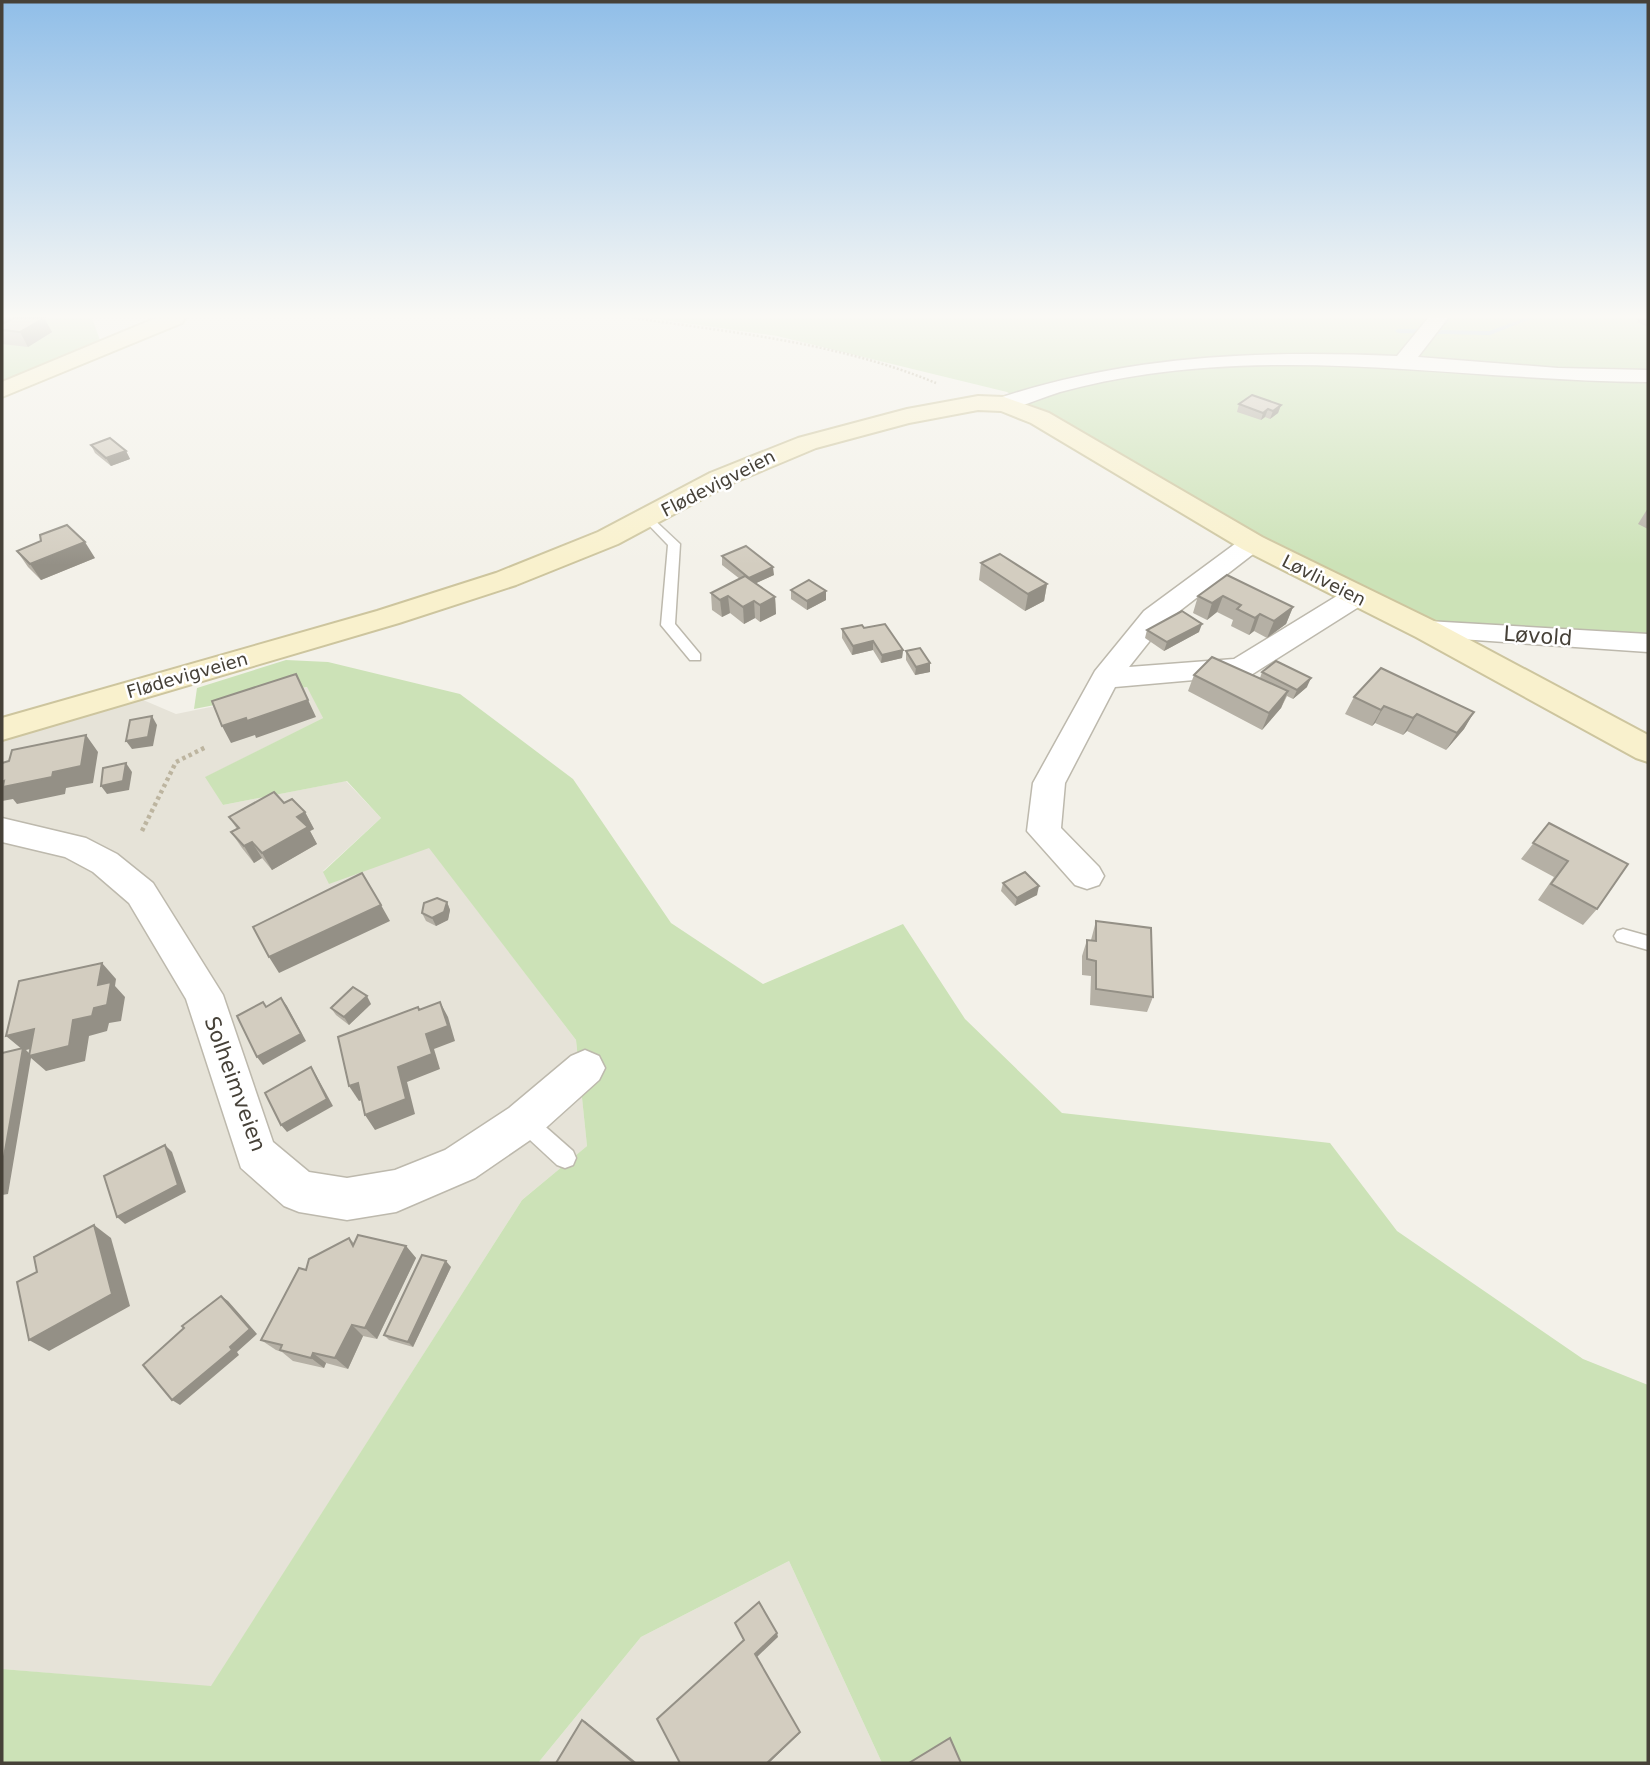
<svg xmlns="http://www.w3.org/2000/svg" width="1650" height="1765" font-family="'DejaVu Sans',sans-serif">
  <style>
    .residential { fill: #e6e3d8 }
    .green { fill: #cce2b7 }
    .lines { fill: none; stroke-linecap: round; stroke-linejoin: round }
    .stream { fill: #adcce9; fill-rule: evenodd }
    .service-casing { stroke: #bdb9ad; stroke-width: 3 }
    .minor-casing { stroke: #bdb9ad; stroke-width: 3 }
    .secondary-casing { stroke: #cdc59e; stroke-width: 4 }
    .path-far1 { stroke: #bdb5a0; stroke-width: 2.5; stroke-dasharray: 2 2; stroke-linecap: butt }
    .path { stroke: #bdb5a0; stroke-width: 4.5; stroke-dasharray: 3.5 3.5; stroke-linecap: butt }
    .service { fill: #fff; fill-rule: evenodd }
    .minor { fill: #fff; fill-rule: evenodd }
    .secondary { fill: #f9f1cd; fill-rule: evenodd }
    .wall { fill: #b5b0a5 }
    .shaded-wall { fill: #949086 }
    .building { fill: #d3cdc0; stroke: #949086; stroke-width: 2 }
    .labels { text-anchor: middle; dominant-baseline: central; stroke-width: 5; stroke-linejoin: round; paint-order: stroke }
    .far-street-label { font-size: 18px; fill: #464138; stroke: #fff }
    .street-label { font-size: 21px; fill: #464138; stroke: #fff }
  </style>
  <rect width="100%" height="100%" fill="#f3f1e9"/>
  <g class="residential">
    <path d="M 308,687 L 323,718 L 206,777 L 223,805 L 346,781 L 381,818 L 323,871 L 429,847 L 576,1040 L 587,1146 L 522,1200 L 211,1687 L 2,1669 L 2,729 L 122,691 L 176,714 Z"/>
    <path d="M 789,1561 L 882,1763 L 538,1763 L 641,1637 Z"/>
  </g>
  <g class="green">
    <path d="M 2,318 L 92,318 L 101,343 L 2,388 Z"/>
    <path d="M 650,318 L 1648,318 L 1648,639 L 1439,632 L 1202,514 L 1007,392 L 777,336 Z"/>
    <path d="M 286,660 L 328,662 L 460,694 L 573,779 L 671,923 L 763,984 L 903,924 L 965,1019 L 1062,1113 L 1330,1143 L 1397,1231 L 1583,1359 L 1648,1385 L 1648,1763 L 882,1763 L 789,1561 L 641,1637 L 538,1763 L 2,1763 L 2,1669 L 211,1686 L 522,1200 L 587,1146 L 576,1040 L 429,848 L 329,884 L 323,872 L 381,818 L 347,781 L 223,805 L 205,777 L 323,718 L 307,687 L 194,709 L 197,688 Z"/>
  </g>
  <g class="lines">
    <path class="stream" d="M 1525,318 L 1533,318 L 1490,335 L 1398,333 L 1395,331 L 1398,329 L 1489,331 Z"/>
    <g class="service-casing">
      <g id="service">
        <path d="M 649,515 L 680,544 L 675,624 L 700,654 L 700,660 L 690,660 L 661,625 L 668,545 L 643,519 Z"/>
        <path d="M 1623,929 L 1648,936 L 1648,950 L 1617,941 L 1614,936 L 1617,931 Z"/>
        <path d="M 524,1112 L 531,1114 L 573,1151 L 576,1158 L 573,1165 L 565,1168 L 557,1165 L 517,1128 L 514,1121 L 517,1114 Z"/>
      </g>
    </g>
    <g class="minor-casing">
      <g id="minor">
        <path d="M 1428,318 L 1448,318 L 1418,357 L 1558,368 L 1648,370 L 1648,382 C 1482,381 1315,350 1148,374 C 1119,378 1089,384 1060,392 C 1041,398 1023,406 1004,411 L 993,404 L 996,399 C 1128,355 1260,350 1397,356 Z"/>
        <path d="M 1252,535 L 1261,538 L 1265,543 L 1261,548 L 1164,623 L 1129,667 L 1234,659 L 1345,591 L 1365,591 L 1369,597 L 1365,603 L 1251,675 L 1115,687 L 1065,783 L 1061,828 L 1099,867 L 1104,876 L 1099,885 L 1087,889 L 1075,885 L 1027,831 L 1033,783 L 1095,671 L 1144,611 L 1243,538 Z"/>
        <path d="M 1427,621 L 1648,634 L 1648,652 L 1417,636 L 1413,630 L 1417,624 Z"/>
        <path d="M 2,818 L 86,838 L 117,854 L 153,883 L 223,995 L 273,1142 L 309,1172 L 347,1178 L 395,1170 L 445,1150 L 509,1108 L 571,1056 L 585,1050 L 599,1056 L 605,1068 L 599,1080 L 539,1134 L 475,1178 L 396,1212 L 347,1220 L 299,1212 L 284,1206 L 241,1168 L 186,999 L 129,903 L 93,872 L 65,857 L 2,842 Z"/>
      </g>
    </g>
    <g class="secondary-casing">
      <g id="secondary">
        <path d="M 156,318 L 185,318 L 182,323 L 2,397 L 2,382 Z"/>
        <path d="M 978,396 L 1004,397 L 1049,413 L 1262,537 L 1438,623 L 1648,735 L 1648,762 L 1636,758 L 1416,637 L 1242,549 L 1031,423 L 1001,411 L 978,410 L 909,423 L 816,448 L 728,485 L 618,544 L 516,585 L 399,623 L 2,740 L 2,718 L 377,611 L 496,573 L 598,532 L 710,473 L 798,438 L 907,409 Z"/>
      </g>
    </g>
    <path class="path-far1" d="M 634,318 C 737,333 839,343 936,383"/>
    <path class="path" d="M 142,831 L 176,762 L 206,747"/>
    <use href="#service" class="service"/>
    <use href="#minor" class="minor"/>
    <use href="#secondary" class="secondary"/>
  </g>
  <g class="wall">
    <path d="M 2,318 L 44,318 L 52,332 L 28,347 L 2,344 Z"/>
    <path d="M 1639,318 L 1648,318 L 1648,327 L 1637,322 Z"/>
    <path d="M 1239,404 L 1281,405 L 1278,413 L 1270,419 L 1265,417 L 1261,420 L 1237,412 Z"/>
    <path d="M 91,445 L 126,451 L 130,459 L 111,466 L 95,453 Z"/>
    <path d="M 1648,508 L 1648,529 L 1638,524 Z"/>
    <path d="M 17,551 L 95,558 L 41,580 L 28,567 Z"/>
    <path d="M 722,556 L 774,575 L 756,583 L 775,597 L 776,614 L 760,622 L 755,618 L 744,624 L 730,613 L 722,617 L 712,610 L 711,593 L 740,579 L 722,565 Z"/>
    <path d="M 981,563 L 1047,584 L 1044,601 L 1025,611 L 979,580 Z"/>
    <path d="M 1227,575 L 1293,607 L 1286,624 L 1267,638 L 1254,631 L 1249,635 L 1231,626 L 1233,620 L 1217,612 L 1207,620 L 1193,613 L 1198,596 Z"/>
    <path d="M 791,590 L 826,600 L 807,610 L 791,599 Z"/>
    <path d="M 864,628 L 903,650 L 902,658 L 881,663 L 873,650 L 852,655 L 842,638 L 842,629 Z"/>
    <path d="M 1147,630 L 1199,632 L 1164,651 L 1145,638 Z"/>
    <path d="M 906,651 L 930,672 L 915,675 L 906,660 Z"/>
    <path d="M 1262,672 L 1307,687 L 1293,699 L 1287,696 L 1281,708 L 1262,730 L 1188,691 L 1194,675 L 1260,678 Z"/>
    <path d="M 1354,697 L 1474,712 L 1464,729 L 1446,750 L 1407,731 L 1403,735 L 1375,723 L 1372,726 L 1345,714 Z"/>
    <path d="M 284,803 L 305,812 L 314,829 L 310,831 L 317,844 L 272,870 L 262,858 L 254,863 L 242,848 L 231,832 L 237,829 L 229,817 Z"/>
    <path d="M 1549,823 L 1597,909 L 1583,925 L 1538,900 L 1554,877 L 1521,859 Z"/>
    <path d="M 1003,883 L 1037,895 L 1015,906 L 1001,891 Z"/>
    <path d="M 447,902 L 450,910 L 448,920 L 436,926 L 426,921 L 422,913 Z"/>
    <path d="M 1096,921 L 1153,997 L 1147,1012 L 1090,1005 L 1091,976 L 1082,975 L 1082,956 L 1087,940 L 1091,940 Z"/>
    <path d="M 371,1004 L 349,1025 L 336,1015 L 331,1008 Z"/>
    <path d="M 349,1238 L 354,1243 L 406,1246 L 416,1258 L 377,1339 L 363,1336 L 348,1369 L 326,1363 L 324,1368 L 293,1361 L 282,1352 L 276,1350 L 261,1340 L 306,1270 Z"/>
    <path d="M 451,1267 L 413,1347 L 389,1340 L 384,1335 Z"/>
  </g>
  <g class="shaded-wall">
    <path d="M 44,318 L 52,332 L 28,347 L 20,332 Z"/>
    <path d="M 1281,405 L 1278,413 L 1270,419 L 1273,411 Z"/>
    <path d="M 1268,409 L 1265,417 L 1261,420 L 1263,413 Z"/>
    <path d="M 126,451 L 130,459 L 111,466 L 106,458 Z"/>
    <path d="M 85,542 L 95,558 L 41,580 L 30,564 Z"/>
    <path d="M 773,567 L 774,575 L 750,586 L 749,578 Z"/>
    <path d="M 1047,584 L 1044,601 L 1025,611 L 1028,594 Z"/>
    <path d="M 826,591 L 826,600 L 807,610 L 807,601 Z"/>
    <path d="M 728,596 L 730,613 L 722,617 L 720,600 Z"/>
    <path d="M 1223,596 L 1217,612 L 1207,620 L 1212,603 Z"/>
    <path d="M 775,597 L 776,614 L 760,622 L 760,605 Z"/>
    <path d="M 754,601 L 755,618 L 744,624 L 743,607 Z"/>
    <path d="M 1293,607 L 1286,624 L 1267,638 L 1274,621 Z"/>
    <path d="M 1260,614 L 1254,631 L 1249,635 L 1255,618 Z"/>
    <path d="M 1202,624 L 1199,632 L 1164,651 L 1167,642 Z"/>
    <path d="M 873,641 L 873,650 L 852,655 L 853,646 Z"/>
    <path d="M 903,650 L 902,658 L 881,663 L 882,655 Z"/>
    <path d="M 930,663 L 930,672 L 915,675 L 916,667 Z"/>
    <path d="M 296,674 L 316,717 L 256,738 L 255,735 L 231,743 L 222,726 Z"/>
    <path d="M 1311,678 L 1307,687 L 1293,699 L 1297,690 Z"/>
    <path d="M 1288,691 L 1281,708 L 1262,730 L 1269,713 Z"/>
    <path d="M 1384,706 L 1375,723 L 1372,726 L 1381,710 Z"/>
    <path d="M 1474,712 L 1464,729 L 1446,750 L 1457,733 Z"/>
    <path d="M 1417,714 L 1407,731 L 1403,735 L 1413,718 Z"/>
    <path d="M 152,716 L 157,725 L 153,746 L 132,749 L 126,741 Z"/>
    <path d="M 86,735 L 98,752 L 93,783 L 66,788 L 65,794 L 17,804 L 13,799 L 2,801 L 2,782 L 53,772 Z"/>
    <path d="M 126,763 L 132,772 L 129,790 L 107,794 L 101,786 Z"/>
    <path d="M 305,812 L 314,829 L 310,831 L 317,844 L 272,870 L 262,853 L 297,817 Z"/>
    <path d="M 252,842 L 262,858 L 254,863 L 244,846 Z"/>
    <path d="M 1039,886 L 1037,895 L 1015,906 L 1017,898 Z"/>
    <path d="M 447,902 L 450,910 L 448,920 L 436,926 L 432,918 Z"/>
    <path d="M 381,905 L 390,921 L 279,973 L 269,957 Z"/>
    <path d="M 102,963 L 116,979 L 115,986 L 125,997 L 121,1021 L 109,1023 L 107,1031 L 89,1036 L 85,1061 L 46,1071 L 31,1058 L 8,1194 L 2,1195 L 2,1168 L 23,1050 L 6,1036 L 34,1029 L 51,1044 L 26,1050 L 31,1055 L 69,1046 L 73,1020 L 92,1016 L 94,1008 L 107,1005 L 108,996 L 98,985 Z"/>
    <path d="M 367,996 L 371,1004 L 349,1025 L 344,1017 Z"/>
    <path d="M 281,998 L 287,1006 L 306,1041 L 263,1065 L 257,1057 Z"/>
    <path d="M 440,1002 L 448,1017 L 455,1041 L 434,1049 L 440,1069 L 407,1082 L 415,1114 L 375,1130 L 365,1115 L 398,1067 L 426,1034 Z"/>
    <path d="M 311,1067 L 316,1075 L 333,1106 L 287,1132 L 281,1125 Z"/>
    <path d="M 358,1083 L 368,1098 L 359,1101 L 349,1086 Z"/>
    <path d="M 165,1145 L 172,1152 L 186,1192 L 125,1224 L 117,1217 Z"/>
    <path d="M 94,1225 L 111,1238 L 130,1306 L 49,1351 L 29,1340 Z"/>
    <path d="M 406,1246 L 416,1258 L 377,1339 L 365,1328 Z"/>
    <path d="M 446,1261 L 451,1267 L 413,1347 L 408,1342 Z"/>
    <path d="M 221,1296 L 228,1301 L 257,1334 L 237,1352 L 239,1355 L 180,1405 L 172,1400 L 230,1347 Z"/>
    <path d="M 352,1325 L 363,1336 L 348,1369 L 335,1358 Z"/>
    <path d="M 313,1353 L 326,1363 L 324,1368 L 311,1358 Z"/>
    <path d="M 777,1633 L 778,1637 L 757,1657 L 800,1733 L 769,1763 L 767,1763 L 755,1654 Z"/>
    <path d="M 582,1720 L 585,1721 L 637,1763 L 634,1763 Z"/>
  </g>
  <g class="building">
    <path d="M 2,318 L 10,318 L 2,322 Z"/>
    <path d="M 13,318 L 44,318 L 20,332 L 2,330 L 2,324 Z"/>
    <path d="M 1252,395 L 1281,405 L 1273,411 L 1268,409 L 1263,413 L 1239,404 Z"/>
    <path d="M 110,438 L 126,451 L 106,458 L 91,445 Z"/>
    <path d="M 67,525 L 85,542 L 30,564 L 17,551 L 41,541 L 40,535 Z"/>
    <path d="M 746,546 L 773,567 L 749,578 L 722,556 Z"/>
    <path d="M 1000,554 L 1047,584 L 1028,594 L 981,563 Z"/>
    <path d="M 1227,575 L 1293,607 L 1274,621 L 1260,614 L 1255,618 L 1237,609 L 1241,605 L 1223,596 L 1212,603 L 1198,596 Z"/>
    <path d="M 745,576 L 775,597 L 760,605 L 754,601 L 743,607 L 728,596 L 720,600 L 711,593 Z"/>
    <path d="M 809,580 L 826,591 L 807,601 L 791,590 Z"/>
    <path d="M 1182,611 L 1202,624 L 1167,642 L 1147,630 Z"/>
    <path d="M 885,624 L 903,650 L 882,655 L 873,641 L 853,646 L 842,629 L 862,625 L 864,628 Z"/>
    <path d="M 920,648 L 930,663 L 916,667 L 906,651 Z"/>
    <path d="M 1212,657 L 1288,691 L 1269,713 L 1194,675 Z"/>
    <path d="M 1276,661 L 1311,678 L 1297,690 L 1262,672 Z"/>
    <path d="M 1381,668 L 1474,712 L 1457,733 L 1417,714 L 1413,718 L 1384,706 L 1381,710 L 1354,697 Z"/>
    <path d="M 296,674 L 308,700 L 247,721 L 246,718 L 222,726 L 212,701 Z"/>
    <path d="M 152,716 L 148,737 L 126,741 L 130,720 Z"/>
    <path d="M 86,735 L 81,766 L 53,772 L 52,777 L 3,787 L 4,781 L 2,782 L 2,763 L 9,761 L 12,750 Z"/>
    <path d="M 126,763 L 123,781 L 101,786 L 103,768 Z"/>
    <path d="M 274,792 L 284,803 L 292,799 L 305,812 L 297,817 L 308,827 L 262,853 L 252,842 L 244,846 L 231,832 L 239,828 L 229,817 Z"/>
    <path d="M 1549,823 L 1628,864 L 1597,909 L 1551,884 L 1568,861 L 1533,843 Z"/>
    <path d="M 1025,872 L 1039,886 L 1017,898 L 1003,883 Z"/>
    <path d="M 362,873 L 381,905 L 269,957 L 253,927 Z"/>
    <path d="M 437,898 L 447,902 L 444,912 L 432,918 L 422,913 L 424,903 Z"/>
    <path d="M 1096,921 L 1151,928 L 1153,997 L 1096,989 L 1096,961 L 1087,959 L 1087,940 L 1096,941 Z"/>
    <path d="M 102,963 L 98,985 L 111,982 L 107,1005 L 94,1008 L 92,1016 L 73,1020 L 69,1046 L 29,1056 L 34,1029 L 6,1036 L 19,981 Z"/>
    <path d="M 353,987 L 367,996 L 344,1017 L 331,1008 Z"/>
    <path d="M 281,998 L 301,1034 L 257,1057 L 237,1016 L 263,1002 L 266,1007 Z"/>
    <path d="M 440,1002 L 448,1026 L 426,1034 L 432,1054 L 398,1067 L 406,1099 L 365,1115 L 358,1083 L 349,1086 L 338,1037 L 418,1007 L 419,1010 Z"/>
    <path d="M 23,1048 L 2,1168 L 2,1053 Z"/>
    <path d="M 311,1067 L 327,1099 L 281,1125 L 265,1093 Z"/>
    <path d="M 165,1145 L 178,1185 L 117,1217 L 104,1176 Z"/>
    <path d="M 94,1225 L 112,1294 L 29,1340 L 17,1282 L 37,1272 L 34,1257 Z"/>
    <path d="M 358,1235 L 406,1246 L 365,1328 L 352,1325 L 335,1358 L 313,1353 L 311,1358 L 280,1350 L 282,1345 L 261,1340 L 299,1268 L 306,1270 L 309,1259 L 349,1238 L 353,1246 Z"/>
    <path d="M 422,1255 L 446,1261 L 408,1342 L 384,1335 Z"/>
    <path d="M 221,1296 L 250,1329 L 230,1347 L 232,1350 L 172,1400 L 143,1365 L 184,1328 L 182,1326 Z"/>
    <path d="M 759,1602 L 777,1633 L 755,1654 L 800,1732 L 767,1763 L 680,1763 L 657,1719 L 744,1640 L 735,1623 Z"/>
    <path d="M 582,1720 L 634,1763 L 556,1763 Z"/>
    <path d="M 950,1738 L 961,1763 L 909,1763 Z"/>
  </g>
  <linearGradient id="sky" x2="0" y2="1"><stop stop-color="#90bee8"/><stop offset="0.56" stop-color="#faf9f5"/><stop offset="1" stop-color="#faf9f5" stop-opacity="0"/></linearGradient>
  <rect width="1650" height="565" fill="url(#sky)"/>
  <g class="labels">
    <g class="far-street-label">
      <text transform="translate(718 483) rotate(-27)">Flødevigveien</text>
      <text transform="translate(1324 580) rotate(27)">Løvliveien</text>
      <text transform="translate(187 675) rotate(-16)">Flødevigveien</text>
    </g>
    <g class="street-label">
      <text transform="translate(1538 636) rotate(4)">Løvold</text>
      <text transform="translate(235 1084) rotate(70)">Solheimveien</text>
    </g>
  </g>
  <rect width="1650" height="1765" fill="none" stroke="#464138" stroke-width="7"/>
</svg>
